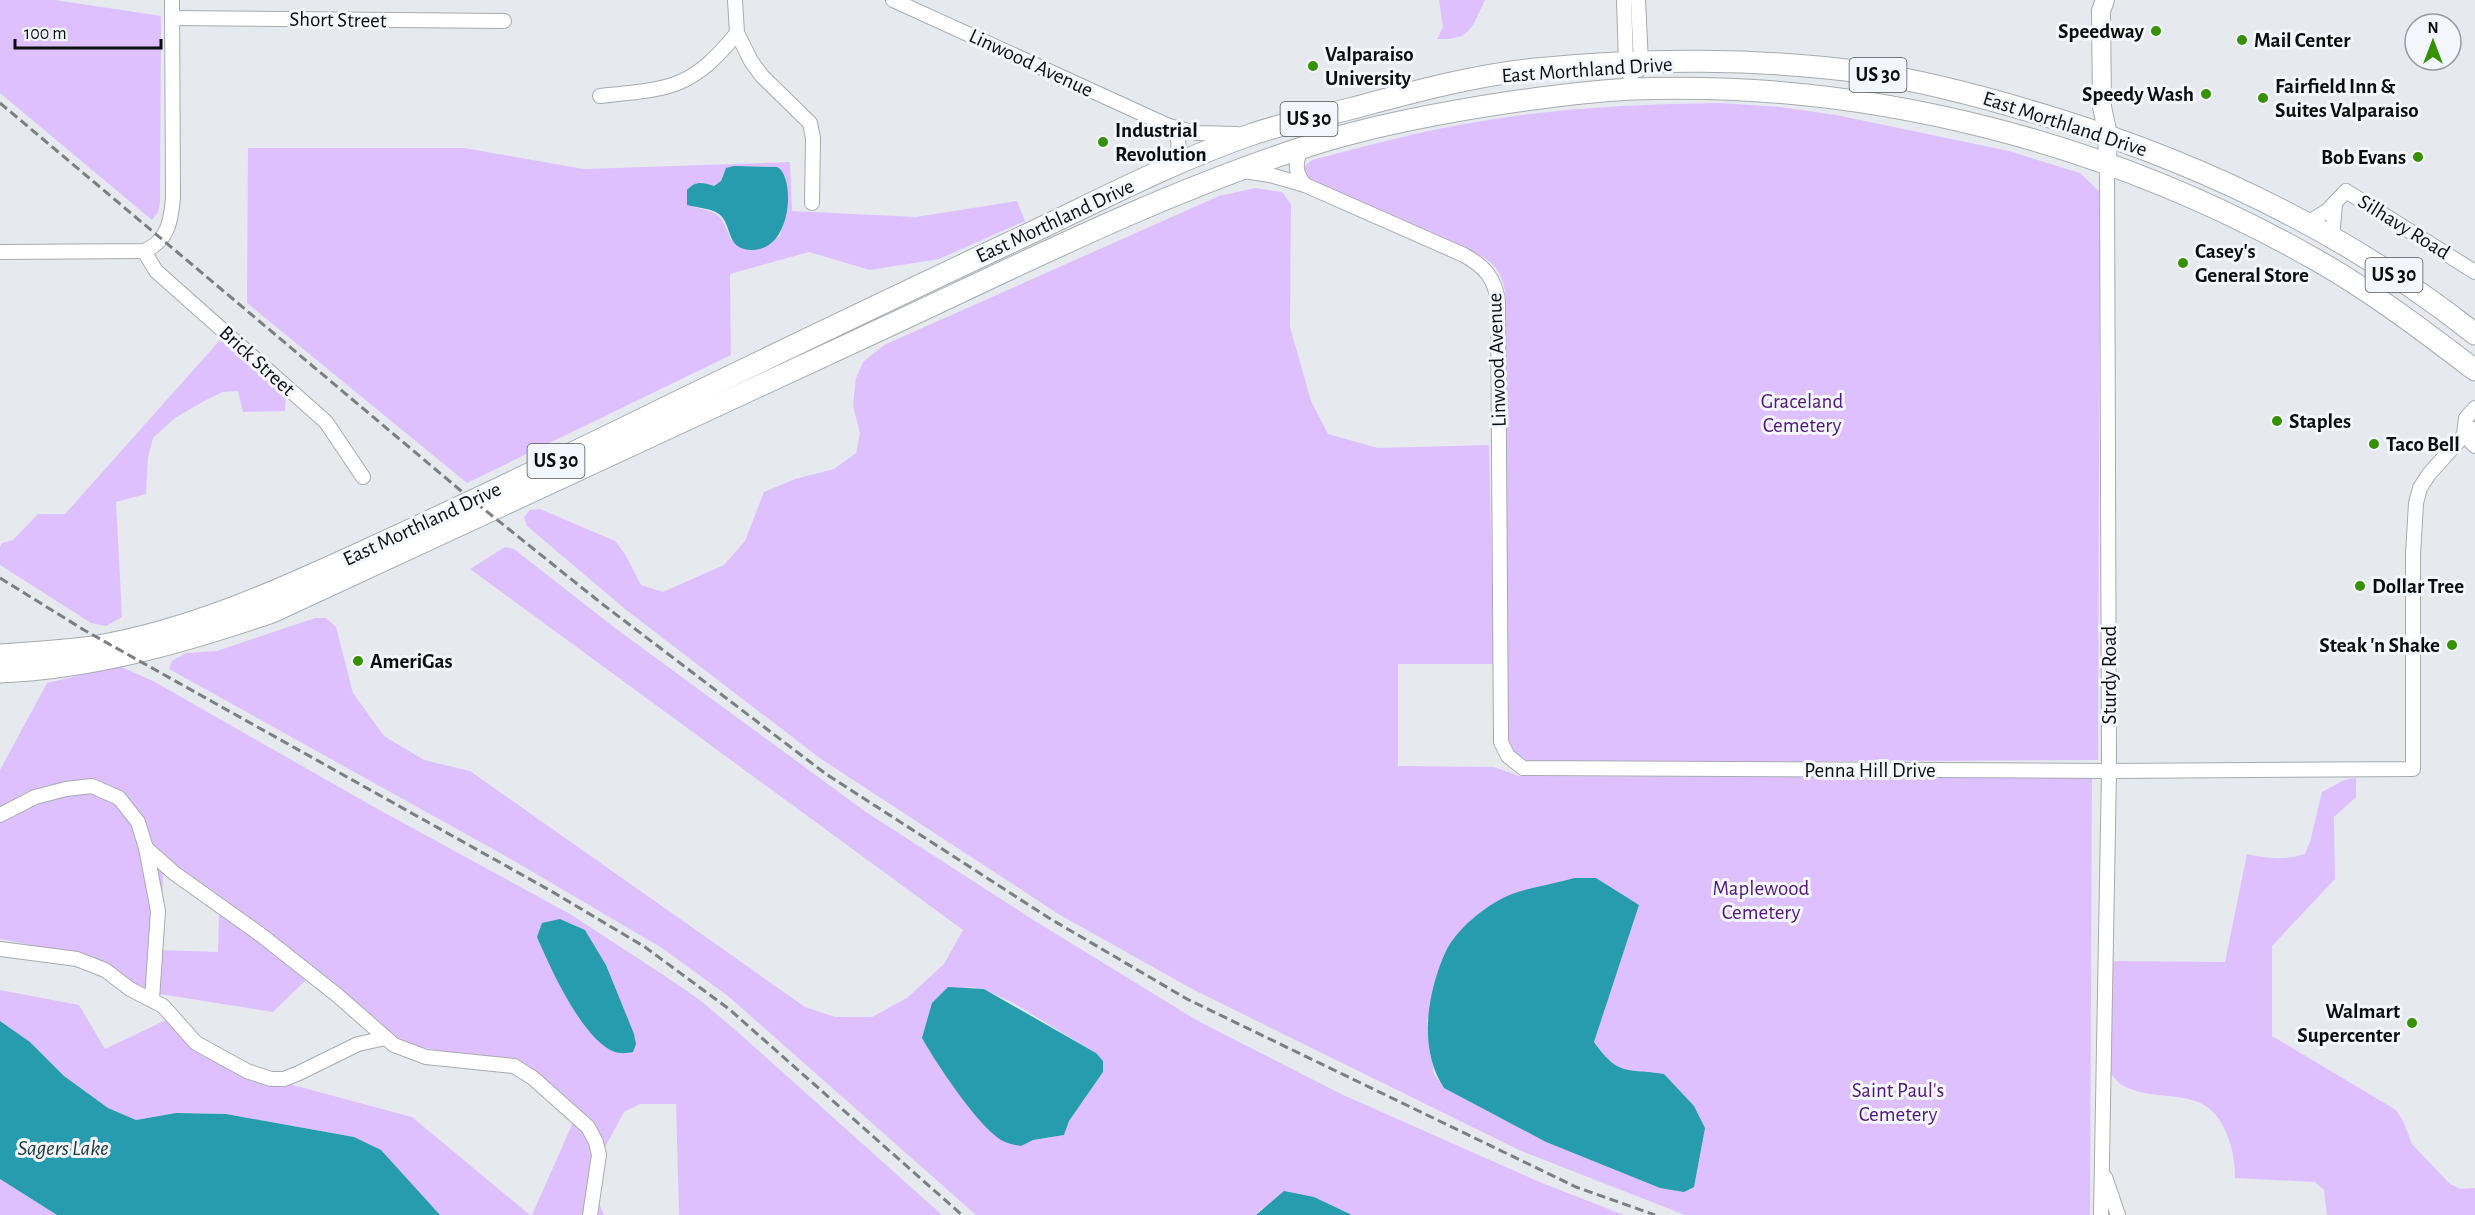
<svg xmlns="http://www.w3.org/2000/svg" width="2475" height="1215" font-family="'Alegreya Sans',sans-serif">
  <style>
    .green { fill: #dfc0ff; fill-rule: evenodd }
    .water { fill: #279caf }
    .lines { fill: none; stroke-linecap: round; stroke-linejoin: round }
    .minor-casing { stroke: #a7abaf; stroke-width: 16 }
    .major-casing { stroke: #a7abaf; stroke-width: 20 }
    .highway-casing { stroke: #a7abaf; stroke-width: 23 }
    .minor { stroke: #fff; stroke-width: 14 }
    .major { stroke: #fff; stroke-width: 18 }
    .highway { stroke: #fff; stroke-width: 21 }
    .rail { stroke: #7c7e81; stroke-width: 3; stroke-dasharray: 9 4.5; stroke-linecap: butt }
    .poi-dot { fill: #369105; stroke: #f3f6fc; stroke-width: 2 }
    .labels { text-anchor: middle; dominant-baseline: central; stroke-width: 6; stroke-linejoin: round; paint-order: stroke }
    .shield { fill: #f3f6fc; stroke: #525457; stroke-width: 1.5 }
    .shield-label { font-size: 20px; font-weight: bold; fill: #0d0e10 }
    .street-label { font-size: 21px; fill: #0d0e10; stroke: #f3f6fc }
    .poi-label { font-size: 21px; font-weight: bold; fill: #0d0e10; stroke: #f3f6fc; text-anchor: start }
    .park-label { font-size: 21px; fill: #52177a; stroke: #f3f6fc }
    .water-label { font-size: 22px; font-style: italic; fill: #213a3e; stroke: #f3f6fc }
  </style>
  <rect width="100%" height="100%" fill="#e6e9ee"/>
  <g class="green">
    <path d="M 0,0 L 55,0 L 161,16 L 160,202 L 158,212 L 152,220 L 0,93 Z"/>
    <path d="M 1439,0 L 1485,0 C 1471,28 1472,40 1437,39 L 1443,27 Z"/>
    <path d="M 1720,103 L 1780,107 L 1836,115 L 2009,151 L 2080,173 L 2100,192 L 2098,760 L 1534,763 C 1518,760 1510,751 1507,735 L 1505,291 C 1502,275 1497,266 1483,257 L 1306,179 L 1302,168 L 1312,160 C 1366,146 1420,131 1476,122 C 1557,108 1638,104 1720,103 Z"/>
    <path d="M 248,148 L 464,148 L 584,169 L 790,162 L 792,211 L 916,217 L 1017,201 L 1025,221 L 939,259 L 870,270 L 809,252 L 730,274 L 731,355 L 467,483 L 247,303 ZM 745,166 L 771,167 L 786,177 C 787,198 788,217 779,237 L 731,240 C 718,207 718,215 688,205 L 700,182 L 713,186 L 721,181 L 723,174 Z"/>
    <path d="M 1255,188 L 1282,192 L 1291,204 L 1290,327 L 1311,401 L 1328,434 L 1378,448 L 1489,445 L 1494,664 L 1398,664 L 1398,766 L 1494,767 L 1519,776 L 2092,778 L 2090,1215 L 1685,1215 L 1519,1150 L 1194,990 L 1060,915 L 821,759 L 625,609 L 527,526 L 524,517 L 530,510 L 540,509 L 615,541 L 625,554 L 641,585 L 663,592 L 724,565 L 745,541 L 764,492 L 795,479 L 834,469 L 856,453 L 860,433 L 853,406 L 856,378 L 863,362 L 884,345 L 1219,196 ZM 1574,878 L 1596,879 L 1638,905 L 1594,1042 L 1608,1061 L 1626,1071 L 1660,1188 L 1546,1142 L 1444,1088 L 1434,1074 L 1427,1020 L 1548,886 Z"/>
    <path d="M 221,339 L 286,394 L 285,411 L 243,412 L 238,391 L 223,392 L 204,401 L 175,418 L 153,438 L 148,457 L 146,494 L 116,502 L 122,617 L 106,626 L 91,623 L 0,565 L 0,547 L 2,543 L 13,540 L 38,514 L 65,514 Z"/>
    <path d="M 505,547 L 514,549 L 615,628 L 866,812 L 1035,921 L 1198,1021 L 1341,1094 L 1542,1183 L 1624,1215 L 1352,1215 L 1314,1197 L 1261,1209 L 1256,1215 L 976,1215 L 728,996 L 662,948 L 509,858 L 169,669 L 172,661 L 186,653 L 217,651 L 315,618 L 326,618 L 336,627 L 353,693 L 384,736 L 424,760 L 470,771 L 805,1007 L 835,1017 L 872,1017 L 907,998 L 944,964 L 963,930 L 470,569 ZM 968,987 L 984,989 L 1013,1003 L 1096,1053 L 1103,1072 L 1069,1121 L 1064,1135 L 1033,1140 L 1003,1141 C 970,1113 944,1076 922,1038 Z"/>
    <path d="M 119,666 L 155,682 L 374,807 L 570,914 L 662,974 L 700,1000 L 740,1034 L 942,1215 L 679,1215 L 676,1104 L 640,1104 L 624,1112 L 604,1149 L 596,1196 L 604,1215 L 532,1215 L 579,1109 L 521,1063 L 502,1058 L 449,1053 L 421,1047 L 391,1035 L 314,972 L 273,1012 L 147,992 L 113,968 L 81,955 L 0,939 L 0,770 L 47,683 ZM 163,874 L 219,912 L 218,952 L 161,950 ZM 560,919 L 585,930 L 606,965 L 636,1044 Z"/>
    <path d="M 2356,778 L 2356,797 L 2334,817 L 2335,879 L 2272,946 L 2272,1036 L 2396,1110 L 2403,1121 L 2412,1144 L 2450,1184 L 2461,1189 L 2475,1188 L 2475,1215 L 2327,1215 L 2324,1190 L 2315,1182 L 2235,1178 C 2235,1161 2232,1144 2224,1128 C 2203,1083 2157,1105 2122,1085 C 2117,1082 2113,1076 2109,1072 L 2109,961 L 2225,962 L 2247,854 C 2268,859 2285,860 2305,854 L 2310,842 L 2322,792 L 2344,780 Z"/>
    <path d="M 0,990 L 79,1005 L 105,1049 L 168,1019 L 198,1053 L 244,1076 L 289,1084 L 412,1117 L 530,1215 L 440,1215 L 354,1137 L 226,1114 L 176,1113 L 136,1120 L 108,1108 L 64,1076 L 30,1042 L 0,1021 Z"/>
    <path d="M 0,1179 L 57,1215 L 0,1215 Z"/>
  </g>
  <g class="water">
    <path d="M 734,166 L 777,167 C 795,174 794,251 751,250 C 725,249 733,225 719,214 C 711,208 697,208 687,205 L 687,190 C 696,181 701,182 714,186 L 721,181 L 726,168 Z"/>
    <path d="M 1574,878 L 1596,878 L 1639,905 L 1594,1042 C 1619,1077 1626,1068 1664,1074 L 1694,1106 L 1705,1128 L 1694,1187 L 1684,1192 L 1660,1188 L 1546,1142 L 1444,1088 C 1418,1049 1427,992 1446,951 C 1457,929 1482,909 1503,898 C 1520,889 1554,884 1574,878 Z"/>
    <path d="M 560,919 L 585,930 L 606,965 L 634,1034 L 636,1044 L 633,1052 C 627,1053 622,1054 615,1052 C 583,1041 550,967 537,937 L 542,923 Z"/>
    <path d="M 948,987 L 984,989 L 1096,1053 L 1103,1061 L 1103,1072 L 1069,1121 L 1064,1135 L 1033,1140 L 1021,1146 C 1016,1145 1008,1144 1003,1141 C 979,1128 936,1063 922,1038 L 932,1003 Z"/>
    <path d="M 0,1021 L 30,1042 L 64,1076 L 108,1108 L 136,1120 L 176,1113 L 226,1114 L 354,1137 L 381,1150 L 440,1215 L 57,1215 L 0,1179 Z"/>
    <path d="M 1284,1191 L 1314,1197 L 1352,1215 L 1256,1215 Z"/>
  </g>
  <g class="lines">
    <g class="minor-casing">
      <g id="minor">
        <path d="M 735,0 L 737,33 L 751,61 L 762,76 L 810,123 L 813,138 L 812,203"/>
        <path d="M 893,0 L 1169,126 L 1197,133 L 1237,134"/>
        <path d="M 1624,0 L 1626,63 L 1634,89"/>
        <path d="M 1638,0 L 1641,63 L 1639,70"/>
        <path d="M 172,18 L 504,21"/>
        <path d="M 600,96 C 668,89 691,90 737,33"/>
        <path d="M 1169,126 C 1183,138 1180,153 1171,166"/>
        <path d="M 1302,147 C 1295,162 1294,172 1305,185"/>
        <path d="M 1244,171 L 1270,175 L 1305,185 L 1464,255 C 1485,267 1495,278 1498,302 L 1501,742 L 1508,756 L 1523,768 L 2109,771 L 2413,769 L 2413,555 L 2416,503 L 2420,488 L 2429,474 L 2464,435 L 2475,429"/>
        <path d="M 2307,223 L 2327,211 L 2346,191 L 2475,272"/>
        <path d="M 2332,238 L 2335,204"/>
        <path d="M 144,251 L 156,271 L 326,422 L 363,477"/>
        <path d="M 0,252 L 144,251 C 168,241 171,221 173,198 L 172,0"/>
        <path d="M 2464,435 L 2466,418 L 2475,408"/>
        <path d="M 2464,435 L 2475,446"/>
        <path d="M 0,815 L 35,797 L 66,789 L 92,786 L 119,798 L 138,822 L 146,848 L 158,911 L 152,999"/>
        <path d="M 146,848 L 174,873 L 261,935 L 337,995 L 394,1045 L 426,1057 L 514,1066 L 533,1078 L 588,1127 L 596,1142 L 599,1155 L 590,1215"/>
        <path d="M 0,949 L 77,959 L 105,970 L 130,989 L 163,1006 L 196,1043 L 247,1071 L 271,1079 L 284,1079 L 299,1073 L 358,1044 L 386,1038"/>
        <path d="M 2105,1177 L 2118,1215"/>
        <path d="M 2101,1215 L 2109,771 L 2107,164"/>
      </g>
    </g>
    <g class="major-casing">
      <path id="major" d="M 2105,0 L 2101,11 L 2102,107 L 2108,135 L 2107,164"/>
    </g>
    <g class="highway-casing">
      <g id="highway">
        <path d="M 0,655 C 31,653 62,651 93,647 C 190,631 280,590 369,549 C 454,510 538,470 622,429 C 750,366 878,305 1007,244 C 1087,207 1166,164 1250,135 C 1283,123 1319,117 1353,108 C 1413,92 1474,75 1536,69 C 1642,58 1763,58 1869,73 C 1930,82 1991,99 2050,117 C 2203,164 2349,234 2475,334"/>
        <path d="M 0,672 C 94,668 184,642 272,612 C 467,522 662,432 856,341 C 1004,273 1150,197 1305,147 C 1354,131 1405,120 1456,111 C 1514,101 1574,92 1633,89 C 1871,80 2112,143 2318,261 C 2374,293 2425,332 2475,370"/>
      </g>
    </g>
    <use href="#minor" class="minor"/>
    <use href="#major" class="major"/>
    <use href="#highway" class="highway"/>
    <g class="rail">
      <path d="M 0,103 L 460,490 L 601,603 L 826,774 L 1049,918 L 1187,999 L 1576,1187 L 1655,1215"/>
      <path d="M 0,578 L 84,630 L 551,891 L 645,947 L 729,1009 L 962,1215"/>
    </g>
  </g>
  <g class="poi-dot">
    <circle cx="2156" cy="31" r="6"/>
    <circle cx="2242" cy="40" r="6"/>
    <circle cx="1313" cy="66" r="6"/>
    <circle cx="2206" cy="94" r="6"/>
    <circle cx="2263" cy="98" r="6"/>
    <circle cx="1103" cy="142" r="6"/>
    <circle cx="2418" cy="157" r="6"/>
    <circle cx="2183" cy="263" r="6"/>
    <circle cx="2277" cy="421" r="6"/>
    <circle cx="2374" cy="444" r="6"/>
    <circle cx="2360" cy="586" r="6"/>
    <circle cx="2452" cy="645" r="6"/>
    <circle cx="358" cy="661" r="6"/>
    <circle cx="2412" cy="1023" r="6"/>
  </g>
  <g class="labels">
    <g class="shield">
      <rect x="1849.5" y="58" width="57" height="34" rx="4.5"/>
      <rect x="1280.5" y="102" width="57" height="34" rx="4.5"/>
      <rect x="2365.5" y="258" width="57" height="34" rx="4.5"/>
      <rect x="527.5" y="444" width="57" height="34" rx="4.5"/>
    </g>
    <g class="shield-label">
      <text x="1878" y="75">US 30</text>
      <text x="1309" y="119">US 30</text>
      <text x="2394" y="275">US 30</text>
      <text x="556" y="461">US 30</text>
    </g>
    <g class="street-label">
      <text transform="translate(338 20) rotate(1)">Short Street</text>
      <text transform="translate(1031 63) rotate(25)">Linwood Avenue</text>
      <text transform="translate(1587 70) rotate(-4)">East Morthland Drive</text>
      <text transform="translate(2065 124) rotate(18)">East Morthland Drive</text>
      <text transform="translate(1055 221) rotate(-25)">East Morthland Drive</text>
      <text transform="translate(2404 227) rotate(32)">Silhavy Road</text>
      <text transform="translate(1497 360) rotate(-92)">Linwood Avenue</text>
      <text transform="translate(257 361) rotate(42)">Brick Street</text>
      <text transform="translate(422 524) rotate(-25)">East Morthland Drive</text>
      <text transform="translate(2109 675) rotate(-90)">Sturdy Road</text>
      <text x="1870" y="770">Penna Hill Drive</text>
    </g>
    <g class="poi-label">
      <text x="2144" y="31" text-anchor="end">Speedway</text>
      <text x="2254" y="40">Mail Center</text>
      <text x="1325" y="54">Valparaiso<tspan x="1325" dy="24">University</tspan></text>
      <text x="2275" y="86">Fairfield Inn &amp;<tspan x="2275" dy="24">Suites Valparaiso</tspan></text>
      <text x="2194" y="94" text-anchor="end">Speedy Wash</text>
      <text x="1115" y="130">Industrial<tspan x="1115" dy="24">Revolution</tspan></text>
      <text x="2406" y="157" text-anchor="end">Bob Evans</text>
      <text x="2195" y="251">Casey's<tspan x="2195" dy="24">General Store</tspan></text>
      <text x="2289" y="421">Staples</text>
      <text x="2386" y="444">Taco Bell</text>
      <text x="2372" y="586">Dollar Tree</text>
      <text x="2440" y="645" text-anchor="end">Steak 'n Shake</text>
      <text x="370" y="661">AmeriGas</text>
      <text x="2400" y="1011" text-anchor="end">Walmart<tspan x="2400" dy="24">Supercenter</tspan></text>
    </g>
    <g class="park-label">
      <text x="1802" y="401">Graceland<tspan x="1802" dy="24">Cemetery</tspan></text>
      <text x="1761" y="888">Maplewood<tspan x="1761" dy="24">Cemetery</tspan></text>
      <text x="1898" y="1090">Saint Paul's<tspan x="1898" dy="24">Cemetery</tspan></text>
    </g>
    <g class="water-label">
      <text x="63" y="1148">Sagers Lake</text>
    </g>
  </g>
  <g transform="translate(2433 42)"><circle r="28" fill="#f3f6fc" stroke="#97999e" stroke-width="1.5"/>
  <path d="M0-4.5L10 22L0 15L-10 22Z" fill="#369105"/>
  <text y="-9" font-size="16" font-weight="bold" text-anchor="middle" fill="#0d0e10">N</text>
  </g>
  <path d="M15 39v9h146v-9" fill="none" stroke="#0d0e10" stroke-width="3"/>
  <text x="24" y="39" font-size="18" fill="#0d0e10" stroke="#f3f6fc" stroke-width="4.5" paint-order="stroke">100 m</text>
</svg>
